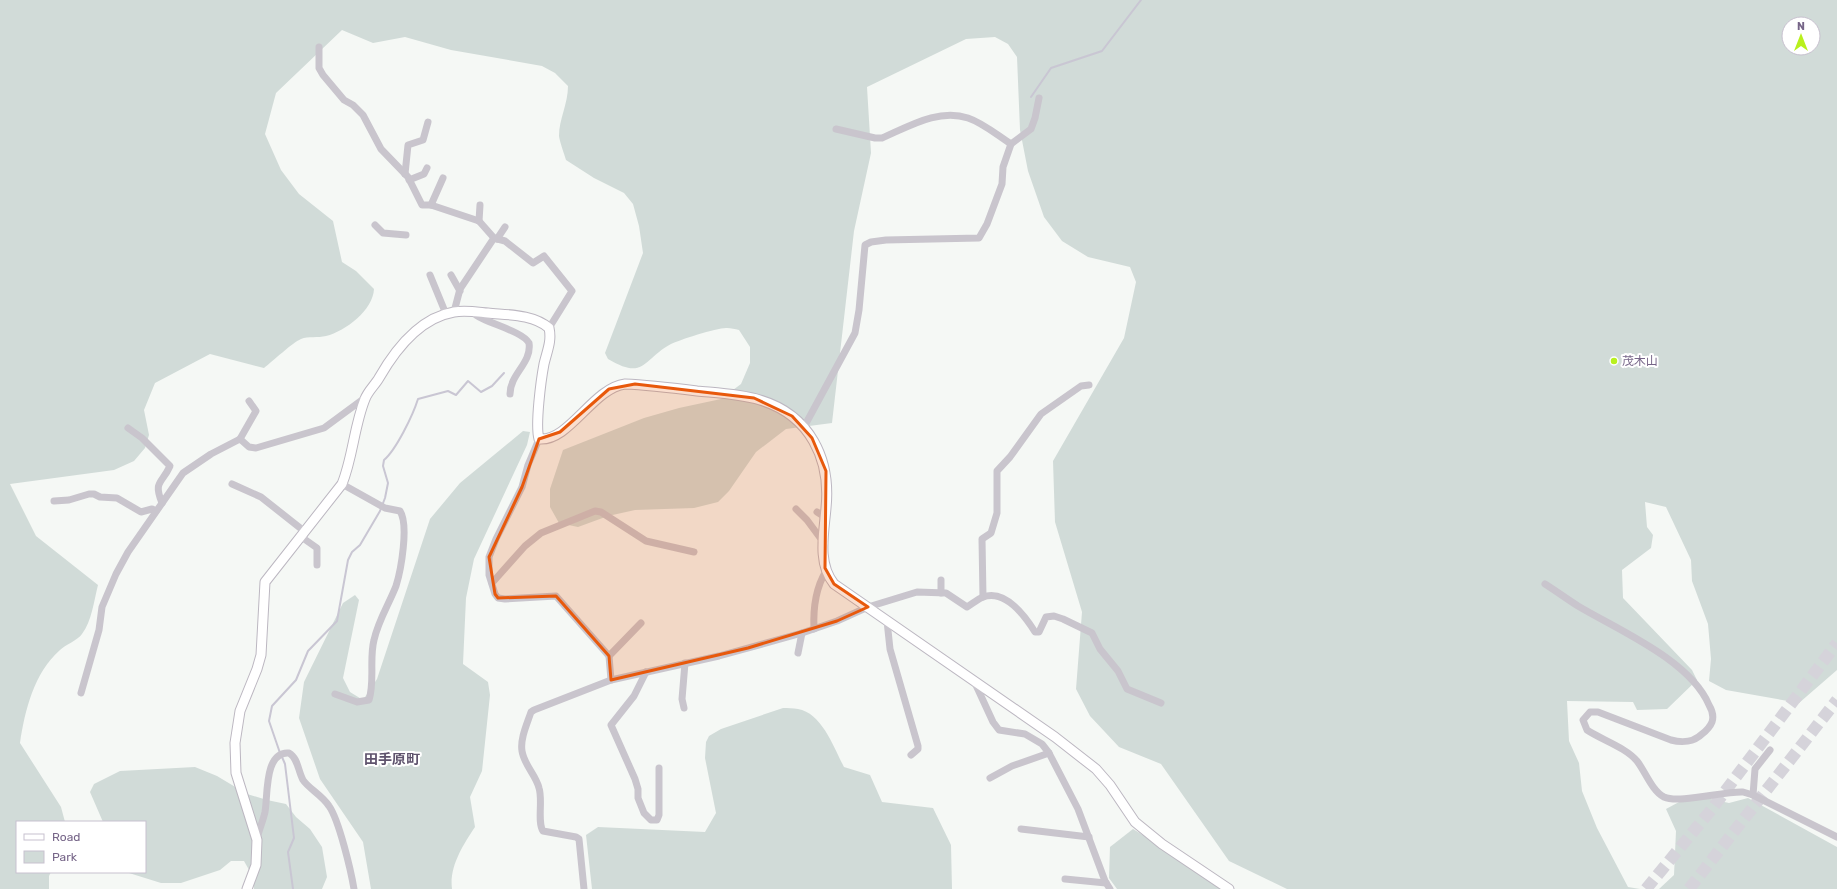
<svg xmlns="http://www.w3.org/2000/svg" width="1837" height="889" font-family="Rubik,'Noto Sans JP',sans-serif">
  <style>
    .green { fill: #d1dbd8; fill-rule: evenodd }
    .lines { fill: none; stroke-linecap: round; stroke-linejoin: round }
    .stream { stroke: #c9c6d3; stroke-width: 2 }
    .highway-tunnel { stroke: #d5d3da; stroke-width: 12; stroke-dasharray: 12 6; stroke-linecap: butt }
    .secondary-casing { stroke: #bcb7c1; stroke-width: 11 }
    .street { stroke: #c9c5cd; stroke-width: 7 }
    .secondary { stroke: #fff; stroke-width: 9 }
    .marked { fill: #e8590c; fill-opacity: 0.2; stroke: #e8590c; stroke-width: 3; stroke-linejoin: round }
    .poi-dot { fill: #b8f01d; stroke: #fff; stroke-width: 1.5 }
    .labels { text-anchor: middle; dominant-baseline: central; stroke-width: 4; stroke-linejoin: round; paint-order: stroke }
    .poi-label { font-size: 12px; fill: #766588; stroke: #fff; text-anchor: start }
    .quarter-label { font-size: 14px; font-weight: bold; fill: #5f536d; stroke: #fff }
  </style>
  <rect width="100%" height="100%" fill="#f5f8f5"/>
  <g class="green">
    <path d="M 0,0 L 1837,0 L 1837,670 L 1799,703 L 1726,690 L 1709,681 L 1711,659 L 1708,624 L 1692,581 L 1691,560 L 1666,507 L 1645,502 L 1647,527 L 1653,535 L 1651,548 L 1622,570 L 1623,598 L 1692,670 L 1697,680 L 1667,709 L 1637,710 L 1633,702 L 1567,701 L 1569,741 L 1579,763 L 1582,791 L 1597,828 L 1628,887 L 1640,889 L 1287,889 L 1229,861 L 1161,764 L 1119,747 L 1090,716 L 1076,689 L 1082,612 L 1055,522 L 1053,461 L 1124,338 L 1136,282 L 1130,267 L 1088,257 L 1062,241 L 1044,217 L 1028,171 L 1020,130 L 1017,57 L 1008,44 L 995,37 L 966,39 L 867,87 L 871,153 L 854,231 L 832,423 L 786,429 L 756,452 L 729,491 L 718,502 L 694,508 L 635,510 L 608,516 L 578,527 L 559,523 L 550,507 L 550,489 L 563,450 L 644,418 L 679,408 L 721,399 L 741,384 L 750,363 L 750,347 L 739,330 C 735,329 731,328 727,328 C 719,327 679,340 671,344 C 643,359 645,381 608,359 L 605,353 L 643,253 L 639,226 L 633,204 L 624,193 L 594,178 L 566,160 C 564,153 560,143 559,136 C 559,119 568,104 568,86 L 555,73 L 542,66 L 451,50 L 405,37 L 373,43 L 342,30 L 276,93 L 265,134 L 281,170 L 299,194 L 333,221 L 342,262 L 356,271 L 374,289 C 373,310 346,331 326,336 C 318,338 308,336 301,339 C 292,343 273,361 264,368 L 210,354 L 155,383 L 144,410 L 149,435 L 145,448 L 134,461 L 114,470 L 10,484 L 36,536 L 98,585 C 94,600 92,621 82,634 C 77,641 66,644 60,650 C 34,673 25,710 20,743 L 61,807 L 65,822 L 17,822 L 17,872 L 51,872 L 49,876 L 49,889 L 0,889 ZM 1789,24 L 1813,24 L 1813,48 L 1789,48 Z"/>
    <path d="M 523,431 L 530,432 L 527,445 L 474,559 L 466,598 L 463,664 L 488,682 L 490,695 L 482,771 L 470,797 L 475,827 C 463,845 449,867 452,889 L 371,889 L 363,842 L 320,779 L 299,718 L 304,682 L 343,603 L 355,595 L 359,600 L 343,678 L 350,692 L 363,700 L 377,679 L 430,519 L 460,483 Z"/>
    <path d="M 783,708 C 788,708 793,708 798,709 C 822,713 834,748 844,767 L 870,775 L 882,802 L 933,808 L 951,845 L 952,889 L 592,889 L 586,835 L 598,827 L 705,832 L 716,813 L 705,758 L 706,742 L 709,736 L 721,729 Z"/>
    <path d="M 195,767 L 217,776 L 247,794 L 267,800 L 286,804 L 296,817 L 310,829 L 322,847 L 327,877 L 322,889 L 254,889 L 253,877 L 244,861 L 231,861 L 220,870 L 181,883 L 161,883 L 129,873 L 145,872 L 145,822 L 103,822 L 90,792 L 94,784 L 120,771 Z"/>
    <path d="M 1692,795 L 1729,803 L 1748,798 L 1837,847 L 1837,889 L 1659,889 L 1674,875 L 1676,831 L 1666,809 Z"/>
    <path d="M 1133,829 L 1230,889 L 1117,889 L 1109,878 L 1110,847 Z"/>
  </g>
  <g class="lines">
    <g class="stream">
      <path d="M 1031,97 L 1051,68 L 1102,51 L 1141,0"/>
      <path d="M 280,753 L 269,721 L 272,706 L 296,680 L 308,651 L 337,621 L 348,560 L 352,552 L 360,545 L 380,511 L 385,498 L 388,483 L 383,466 L 384,460 C 396,450 413,415 418,399 L 448,391 L 456,395 L 468,381 L 481,392 L 492,386 L 504,373"/>
      <path d="M 282,757 L 285,764 L 294,838 L 288,852 L 293,889"/>
    </g>
    <g class="highway-tunnel">
      <path d="M 1646,889 L 1711,810 L 1837,643"/>
      <path d="M 1689,889 L 1837,700"/>
    </g>
    <g class="secondary-casing">
      <path id="secondary" d="M 247,889 L 256,865 L 257,840 L 236,773 L 235,743 L 240,711 L 257,669 L 261,655 L 265,582 L 342,484 C 353,457 354,426 365,399 C 368,391 375,385 379,378 C 395,350 419,318 454,312 C 465,310 477,312 488,313 C 507,315 533,314 549,328 C 552,341 547,351 544,364 C 541,380 535,425 539,439 C 569,442 593,388 625,384 C 649,385 673,388 697,391 C 717,393 740,394 760,400 C 810,415 831,459 826,508 C 824,533 817,563 834,584 L 1055,737 L 1096,769 L 1110,785 L 1135,822 L 1162,844 L 1229,889"/>
    </g>
    <g class="street">
      <path d="M 319,47 L 319,68 L 323,75 L 344,100 L 353,105 L 363,115 L 381,149 L 408,177 L 422,205 L 431,205 L 479,221 L 494,238 L 460,289 L 454,312"/>
      <path d="M 836,129 L 875,138 L 882,138 C 908,127 938,108 968,118 C 983,123 997,135 1011,144"/>
      <path d="M 405,174 L 408,145 L 423,140 L 428,122"/>
      <path d="M 409,180 L 424,174 L 427,168"/>
      <path d="M 431,205 L 443,178"/>
      <path d="M 479,221 L 480,205"/>
      <path d="M 375,225 L 383,233 L 406,235"/>
      <path d="M 494,238 L 505,241 L 533,263 L 544,256 L 572,291 L 549,328"/>
      <path d="M 497,239 L 505,227"/>
      <path d="M 430,275 L 446,314"/>
      <path d="M 451,275 L 460,291"/>
      <path d="M 475,311 L 476,315 C 489,324 522,331 529,343 C 532,363 510,374 510,394"/>
      <path d="M 804,427 L 855,333 L 859,310 L 865,245 L 871,242 L 886,240 L 979,238 L 987,224 L 1002,184 L 1003,167 L 1011,144 L 1031,129 L 1035,118 L 1039,98"/>
      <path d="M 128,428 L 142,438 L 170,466 C 162,484 153,481 162,503"/>
      <path d="M 240,439 L 256,411 L 249,401"/>
      <path d="M 539,439 L 528,465 L 522,487 L 496,539 L 489,557 L 489,575 L 495,594 L 498,598 L 505,599 L 556,596 L 609,656 L 611,680"/>
      <path d="M 232,484 L 261,497 L 304,531"/>
      <path d="M 54,501 L 69,500 L 89,494 L 94,494 L 100,497 L 117,498 L 141,512 L 152,509 L 156,511"/>
      <path d="M 796,509 L 807,520 L 824,543"/>
      <path d="M 817,512 L 825,517"/>
      <path d="M 300,536 L 317,548 L 317,565"/>
      <path d="M 941,580 L 941,593"/>
      <path d="M 492,583 L 525,546 L 541,533 L 595,511 L 601,512 L 646,541 L 694,552"/>
      <path d="M 1545,584 C 1556,591 1567,599 1578,606 C 1618,630 1690,660 1709,705 C 1712,710 1714,716 1712,722 C 1710,727 1706,731 1702,734 C 1694,742 1682,743 1671,740 L 1598,712 L 1590,712 L 1583,720 L 1587,730 C 1602,740 1625,747 1637,761 C 1645,771 1652,791 1664,797 C 1679,804 1724,791 1743,792 L 1753,795 L 1837,837"/>
      <path d="M 983,597 L 982,539 L 991,533 L 997,513 L 997,471 L 1010,457 L 1041,414 L 1081,386 L 1089,385"/>
      <path d="M 887,621 L 890,649 L 918,746 L 918,749 L 911,755"/>
      <path d="M 814,629 C 813,608 815,589 826,571"/>
      <path d="M 798,653 L 802,633"/>
      <path d="M 609,656 L 641,623"/>
      <path d="M 646,672 L 634,696 L 611,725 L 635,779 L 638,789 L 638,798 L 644,813 L 651,820 L 657,820 L 659,815 L 659,768"/>
      <path d="M 975,683 L 993,722 L 999,730 L 1025,734 L 1042,744 L 1049,753 L 1078,809 L 1105,881 L 1110,889"/>
      <path d="M 81,693 L 99,630 L 102,607 L 116,574 L 128,552 L 183,473 L 211,454 L 240,439 L 249,447 L 256,448 L 324,428 L 366,397"/>
      <path d="M 335,694 L 357,702 L 369,700 C 375,681 369,659 374,640 C 378,621 389,604 396,586 C 401,570 409,525 400,511 L 385,508 L 342,484"/>
      <path d="M 684,708 L 682,699 L 685,663"/>
      <path d="M 990,778 L 1012,766 L 1049,753"/>
      <path d="M 1753,795 L 1755,769 L 1770,750"/>
      <path d="M 1021,829 L 1089,837"/>
      <path d="M 257,839 C 259,830 263,821 265,812 C 268,796 264,751 289,753 C 298,758 298,771 303,780 C 308,788 322,795 329,806 C 339,820 351,871 354,889"/>
      <path d="M 1065,879 L 1106,883"/>
      <path d="M 584,889 L 579,839 L 576,837 L 543,831 C 537,822 543,800 539,788 C 536,775 524,765 522,751 C 520,739 527,724 531,712 L 534,710 L 611,680 L 719,656 L 802,633 L 837,621 L 868,607 L 917,592 L 946,593 L 967,607 C 972,604 978,599 983,597 C 1006,589 1025,616 1035,632 L 1039,632 L 1046,617 L 1054,616 L 1063,619 L 1092,633 L 1100,649 L 1118,671 L 1127,689 L 1161,703"/>
    </g>
    <use href="#secondary" class="secondary"/>
  </g>
  <path class="marked" d="M 635,384 L 754,398 L 792,416 L 812,438 L 826,471 L 825,568 L 834,584 L 868,607 L 837,621 L 748,648 L 611,680 L 609,656 L 556,596 L 498,598 L 495,594 L 489,557 L 522,487 L 539,439 L 560,432 L 609,389 Z"/>
  <circle class="poi-dot" cx="1614" cy="361" r="4"/>
  <g class="labels">
    <g class="poi-label">
      <text x="1622" y="361">茂木山</text>
    </g>
    <g class="quarter-label">
      <text x="392" y="759">田手原町</text>
    </g>
  </g>
  <rect x="16" y="821" width="130" height="52" fill="#ffffff" stroke="#c8c1cf"/>
  <rect x="24" y="834" width="20" height="6" fill="#ffffff" stroke="#c8c1cf"/>
  <text x="52" y="841" font-size="12" fill="#766588">Road</text>
  <rect x="24" y="851" width="20" height="12" fill="#d1dbd8" stroke="#c8c1cf"/>
  <text x="52" y="861" font-size="12" fill="#766588">Park</text>
  <g transform="translate(1801 36)"><circle r="19" fill="#ffffff" stroke="#c8c1cf"/>
  <path d="M0-3L7 15L0 10L-7 15Z" fill="#b8f01d"/>
  <text y="-6" font-size="11" font-weight="bold" text-anchor="middle" fill="#766588">N</text>
  </g>
</svg>
